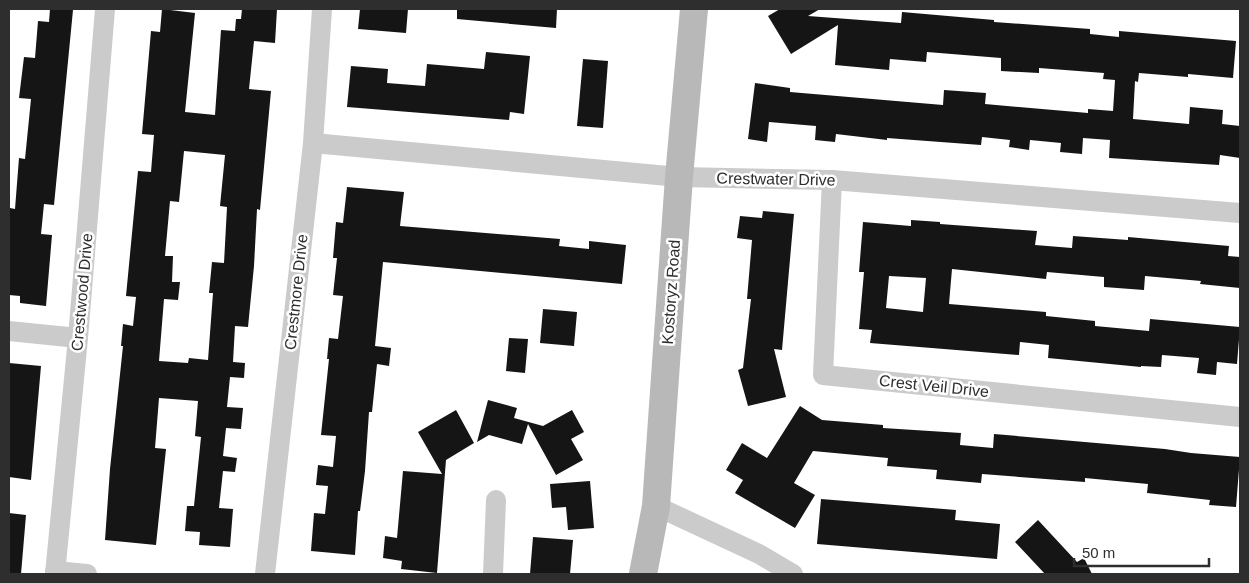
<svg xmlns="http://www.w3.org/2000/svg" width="1249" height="583" font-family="Helvetica,sans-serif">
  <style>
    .building { fill: #151515; fill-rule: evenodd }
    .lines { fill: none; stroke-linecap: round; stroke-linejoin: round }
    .street { stroke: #cbcbcb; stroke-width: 20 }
    .secondary { stroke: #b8b8b8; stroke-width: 28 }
    .labels { text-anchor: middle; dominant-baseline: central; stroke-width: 5; stroke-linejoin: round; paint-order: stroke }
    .street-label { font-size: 16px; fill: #2e2e2e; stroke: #fff }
  </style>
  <rect width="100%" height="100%" fill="#fff"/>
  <g class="building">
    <path d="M 50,9 L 73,10 L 54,205 L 44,204 L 41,234 L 52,235 L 46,306 L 20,303 L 20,296 L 9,295 L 9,228 L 10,208 L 15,209 L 19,158 L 25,159 L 31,99 L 19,98 L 24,57 L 35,58 L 38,21 L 49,22 Z"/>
    <path d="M 162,9 L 195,13 L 185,112 L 215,115 L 221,30 L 235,31 L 236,19 L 241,19 L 242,9 L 277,9 L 275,43 L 254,41 L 249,89 L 271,91 L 260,210 L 257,209 L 254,266 L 248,327 L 235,326 L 233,362 L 245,363 L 244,378 L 230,377 L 227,407 L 243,408 L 241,429 L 226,428 L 223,456 L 237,458 L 235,472 L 223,471 L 219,508 L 233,509 L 230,547 L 199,545 L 200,532 L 185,531 L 187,506 L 194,506 L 201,437 L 195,436 L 198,401 L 159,398 L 155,448 L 166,449 L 156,545 L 105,540 L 110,469 L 123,346 L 121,346 L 123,324 L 133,326 L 136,297 L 126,296 L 138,171 L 151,172 L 154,135 L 142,134 L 151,31 L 160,32 ZM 184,151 L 225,155 L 220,206 L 227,207 L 224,263 L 212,262 L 209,293 L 213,293 L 208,360 L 189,358 L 188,363 L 159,361 L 164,299 L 178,300 L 180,282 L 172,282 L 173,256 L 165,256 L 170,201 L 179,202 Z"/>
    <path d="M 360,9 L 408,9 L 406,33 L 358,29 Z"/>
    <path d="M 457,9 L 557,9 L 556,28 L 457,19 Z"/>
    <path d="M 780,9 L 820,9 L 808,16 L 901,23 L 902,12 L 994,20 L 994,22 L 1090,29 L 1090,34 L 1119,37 L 1119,31 L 1236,41 L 1233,78 L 1188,74 L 1188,77 L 1139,73 L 1138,82 L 1135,81 L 1133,119 L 1189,124 L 1190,107 L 1223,110 L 1222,124 L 1240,126 L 1240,158 L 1220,155 L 1219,165 L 1109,158 L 1110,140 L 1083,138 L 1082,154 L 1060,152 L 1061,143 L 1030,140 L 1029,150 L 1009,147 L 1010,140 L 982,137 L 981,145 L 887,138 L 887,140 L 836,134 L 835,142 L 815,140 L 816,126 L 769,122 L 767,142 L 748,139 L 755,83 L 790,88 L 790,92 L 943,105 L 944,90 L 986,93 L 985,104 L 1088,113 L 1088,109 L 1113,111 L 1115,80 L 1103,79 L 1104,73 L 1039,68 L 1039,73 L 1001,71 L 1001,58 L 927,52 L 926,62 L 890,59 L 889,70 L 835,65 L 838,25 L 791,54 L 768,16 Z"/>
    <path d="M 486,52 L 530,56 L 524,114 L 510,112 L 509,120 L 347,107 L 351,66 L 388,69 L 387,83 L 425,86 L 427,64 L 484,69 Z"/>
    <path d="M 583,59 L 608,61 L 603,128 L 577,126 Z"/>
    <path d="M 347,187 L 404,192 L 400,226 L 560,239 L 559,246 L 589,249 L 589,241 L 626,245 L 622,284 L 383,262 L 375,346 L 391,348 L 389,366 L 377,364 L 372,412 L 369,412 L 365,471 L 360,511 L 358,511 L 355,555 L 311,551 L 314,513 L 325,514 L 328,486 L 316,485 L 318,465 L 333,467 L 336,436 L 321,435 L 329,359 L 327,359 L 329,338 L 338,339 L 343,296 L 333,295 L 337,258 L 333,258 L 336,222 L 343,223 Z"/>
    <path d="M 763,211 L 794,214 L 782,350 L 774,349 L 786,397 L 748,406 L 738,370 L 743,368 L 751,299 L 747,299 L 752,240 L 737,238 L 740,216 L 762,218 Z"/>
    <path d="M 911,220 L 940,222 L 940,224 L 1037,231 L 1035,245 L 1072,248 L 1073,236 L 1128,240 L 1128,237 L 1229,246 L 1228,256 L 1240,257 L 1240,288 L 1200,284 L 1201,281 L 1145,276 L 1144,290 L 1104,287 L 1104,277 L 1047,272 L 1046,279 L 952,269 L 949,304 L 1046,312 L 1046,316 L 1095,321 L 1095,326 L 1149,331 L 1150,319 L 1240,327 L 1237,364 L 1217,362 L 1216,375 L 1197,373 L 1199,358 L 1162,355 L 1161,367 L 1141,366 L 1141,367 L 1048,358 L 1049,345 L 1020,342 L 1019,355 L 870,343 L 872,330 L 859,329 L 864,272 L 859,272 L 863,222 L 911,226 ZM 889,276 L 926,278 L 923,312 L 886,308 Z"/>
    <path d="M 543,309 L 577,312 L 574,346 L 540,343 Z"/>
    <path d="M 509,338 L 528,339 L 525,373 L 506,371 Z"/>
    <path d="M 9,363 L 41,366 L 31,480 L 9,477 Z"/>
    <path d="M 488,400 L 517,408 L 514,418 L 543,426 L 572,410 L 584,432 L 571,439 L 583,460 L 556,475 L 528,424 L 522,444 L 489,435 L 477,442 Z"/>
    <path d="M 800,406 L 822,420 L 883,425 L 883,428 L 961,433 L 960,445 L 993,448 L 994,434 L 1165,449 L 1191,453 L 1240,457 L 1236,507 L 1209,505 L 1210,500 L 1147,493 L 1148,484 L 1085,478 L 1085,482 L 982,474 L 981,483 L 936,479 L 937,470 L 887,466 L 888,458 L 813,451 L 794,483 L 815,495 L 795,528 L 735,493 L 743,480 L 726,470 L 742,443 L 767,458 Z"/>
    <path d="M 456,410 L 474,443 L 446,460 L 437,573 L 401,569 L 402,561 L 383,558 L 385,536 L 397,538 L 403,471 L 442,474 L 418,432 Z"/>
    <path d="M 590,481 L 594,528 L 568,530 L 566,507 L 552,508 L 550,484 Z"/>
    <path d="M 821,499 L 956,510 L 955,520 L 1000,524 L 997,559 L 817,544 Z"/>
    <path d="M 9,513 L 26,515 L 21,574 L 9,574 Z"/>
    <path d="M 1038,520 L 1077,562 L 1084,558 L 1092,574 L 1045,574 L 1015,542 Z"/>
    <path d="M 533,537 L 573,540 L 570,574 L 530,574 Z"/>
  </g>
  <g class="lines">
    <g class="street">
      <path d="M 313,143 L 679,177 L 832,180 L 1240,213"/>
      <path d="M 832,180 L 823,375 L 1240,417"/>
      <path d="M 9,331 L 78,338"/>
      <path d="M 656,506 L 759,554 L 793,574"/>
      <path d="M 55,571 L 87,574"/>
      <path d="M 55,574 L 78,338 L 105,9"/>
      <path d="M 265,574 L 313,143 L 322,9"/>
      <path d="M 493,574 L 496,500"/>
    </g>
    <path class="secondary" d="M 643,574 L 656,506 L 679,177 L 694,9"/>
  </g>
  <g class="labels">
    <g class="street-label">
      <text transform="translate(776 179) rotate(1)">Crestwater Drive</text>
      <text transform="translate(82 292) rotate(-85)">Crestwood Drive</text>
      <text transform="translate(296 292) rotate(-84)">Crestmore Drive</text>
      <text transform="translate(671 292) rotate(-86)">Kostoryz Road</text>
      <text transform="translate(934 386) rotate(6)">Crest Veil Drive</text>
    </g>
  </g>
  <rect width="1249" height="583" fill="none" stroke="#2e2e2e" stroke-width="20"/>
  <path d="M1074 558v8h135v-8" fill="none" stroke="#2e2e2e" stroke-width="2.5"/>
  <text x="1082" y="558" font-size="15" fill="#2e2e2e" stroke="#ffffff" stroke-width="4" paint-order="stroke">50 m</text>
</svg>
